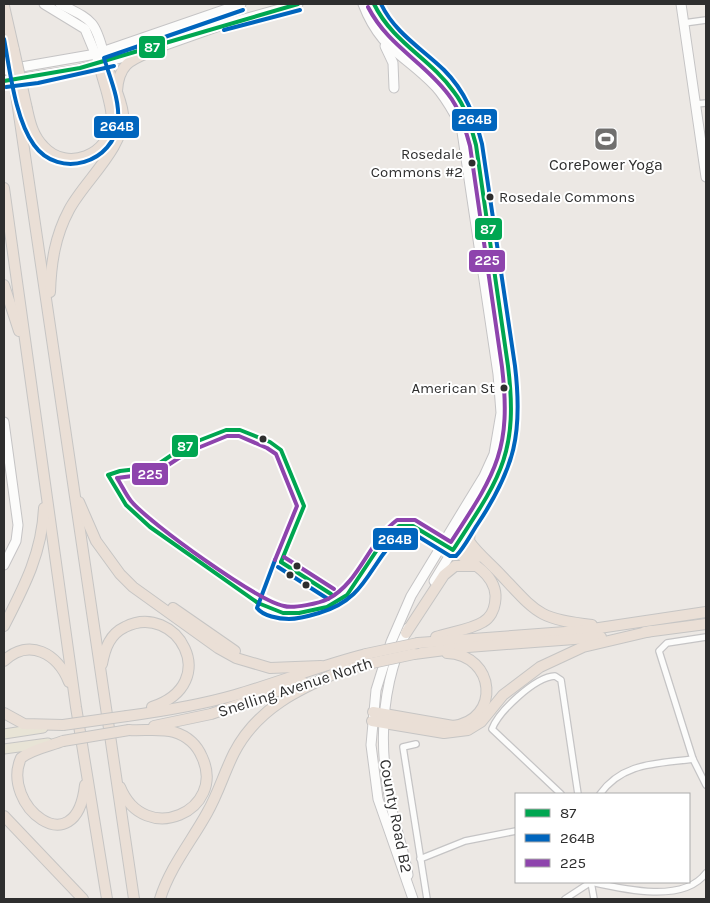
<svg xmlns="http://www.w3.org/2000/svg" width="710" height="903" font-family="Karla,sans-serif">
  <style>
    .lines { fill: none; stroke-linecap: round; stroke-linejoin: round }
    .street-casing { stroke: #c5c4c5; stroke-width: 8 }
    .secondary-casing { stroke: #c5c4c5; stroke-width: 11 }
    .primary-casing { stroke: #c6c5c4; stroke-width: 11 }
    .highway-casing { stroke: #c6c5c4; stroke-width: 12 }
    .street { stroke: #fcfcfb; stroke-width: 5.5 }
    .secondary { stroke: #fcfcfb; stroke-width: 9 }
    .primary { stroke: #e8e4d6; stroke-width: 9 }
    .highway { stroke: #eadfd6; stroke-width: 10 }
    .highway-bridge-casing { stroke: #c6c5c4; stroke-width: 12; stroke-linecap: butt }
    .highway-bridge { stroke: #eadfd6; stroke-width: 10 }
    .bus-1-casing { stroke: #fff; stroke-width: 8 }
    .bus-2-casing { stroke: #fff; stroke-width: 8 }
    .bus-3-casing { stroke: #fff; stroke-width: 8 }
    .bus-1 { stroke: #00a651; stroke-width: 4 }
    .bus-2 { stroke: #0065bd; stroke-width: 4 }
    .bus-3 { stroke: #8e44ad; stroke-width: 4 }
    .bus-dot { fill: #2e2e2e; stroke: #fff; stroke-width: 2 }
    .labels { text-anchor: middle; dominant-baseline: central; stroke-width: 4; stroke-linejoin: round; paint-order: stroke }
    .bus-label { font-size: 15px; fill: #2e2e2e; stroke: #fff; text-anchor: end }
    .poi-label { font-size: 16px; fill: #2e2e2e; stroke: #fff }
    .street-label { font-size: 16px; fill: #2e2e2e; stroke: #fff }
    .line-badge { stroke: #fff; stroke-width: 2 }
    .badge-label { font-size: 14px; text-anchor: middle; font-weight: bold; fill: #fff }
  </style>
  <rect width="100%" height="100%" fill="#ece8e4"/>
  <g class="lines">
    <g class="street-casing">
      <g id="street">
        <path d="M 684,23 L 706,20"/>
        <path d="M 696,104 L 706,103"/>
        <path d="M 706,637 L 667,643 L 659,651 L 693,759 L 706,785"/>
        <path d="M 416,744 L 403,747 L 427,899"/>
        <path d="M 561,794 L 492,729 C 499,711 535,677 555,676 L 561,680 L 578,794"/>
        <path d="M 600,794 C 623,762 657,764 693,759"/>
        <path d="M 420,859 L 465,841 L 516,831"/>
        <path d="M 591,882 L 594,899"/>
        <path d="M 565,899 L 591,882 C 626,890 684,903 706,873"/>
      </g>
    </g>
    <g class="secondary-casing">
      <g id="secondary">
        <path d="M 44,4 L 85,29 L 97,58"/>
        <path d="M 60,4 C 91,20 95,19 104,55"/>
        <path d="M 363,4 C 381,51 405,54 436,87 C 446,98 453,112 461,125 L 498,374 L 501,413 L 494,454 L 484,476 L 411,596 L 391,642 L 376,690 L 371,745 L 378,799 L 413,899"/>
        <path d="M 374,4 C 389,42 425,56 449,85 C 464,102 470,123 476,145 L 507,358 L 512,422 L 502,469 L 477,511"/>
        <path d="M 681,4 L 706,177"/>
        <path d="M 385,46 L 393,63 L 394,88"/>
        <path d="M 157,48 L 222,25 L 298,4"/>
        <path d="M 4,70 L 96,54 L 241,4"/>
        <path d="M 4,81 L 75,70 L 140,53"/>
        <path d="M 4,422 L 18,525 L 16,541 L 4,565"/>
        <path d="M 434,581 L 470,522"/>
        <path d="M 408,875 C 404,850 395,826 390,801 C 378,742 382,682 408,628"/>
      </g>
    </g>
    <g class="primary-casing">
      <g id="primary">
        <path d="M 4,734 L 43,728"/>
        <path d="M 4,749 L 48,743"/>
      </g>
    </g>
    <g class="highway-casing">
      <g id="highway">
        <path d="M 4,6 L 14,50"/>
        <path d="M 117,91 C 119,58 137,59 163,46"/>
        <path d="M 17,101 L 134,899"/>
        <path d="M 27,109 C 30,123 33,136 44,147 C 67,172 110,155 112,121 C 112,102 103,82 99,64"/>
        <path d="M 4,188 L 76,707 L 107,899"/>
        <path d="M 4,285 L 19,331"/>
        <path d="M 50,292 C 51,263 55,236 69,210 C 84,181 125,148 123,114 C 121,96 111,80 106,63"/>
        <path d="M 79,502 L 96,541 L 120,574 L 133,587 L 218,648 L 236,658 L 270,668 L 321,666"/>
        <path d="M 481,505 L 470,529 L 469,541 C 477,553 491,564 501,575 C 537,613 538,619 592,625"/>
        <path d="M 457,544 L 478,557"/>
        <path d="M 173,608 L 235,651"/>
        <path d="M 4,626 C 24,587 42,553 44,508"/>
        <path d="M 645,632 L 706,624"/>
        <path d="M 406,633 L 444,575 L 455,566 L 475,566"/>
        <path d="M 436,637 C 450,632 470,630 483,622 C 490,618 494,610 495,603 C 500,576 472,563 453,550"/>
        <path d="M 418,643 L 579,631 L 706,612"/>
        <path d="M 414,654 L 468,647 L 601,637"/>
        <path d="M 4,661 C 29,637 58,654 69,682"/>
        <path d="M 102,664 C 105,648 110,634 125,627 C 176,601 224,683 152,707"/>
        <path d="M 338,671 L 363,665"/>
        <path d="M 373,712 L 453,726 C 501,720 496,655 447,653"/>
        <path d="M 4,713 L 24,724 L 63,725"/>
        <path d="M 127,716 C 164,711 200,705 235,695 C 280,682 322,665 366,654"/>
        <path d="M 372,721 L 444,733 L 468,730 L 481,722 L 503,695 L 540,667 L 583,647 L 651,631"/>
        <path d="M 154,726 L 211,714 L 303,682"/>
        <path d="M 63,741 C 50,746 32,749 21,758 C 0,805 76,866 85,785"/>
        <path d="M 120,787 C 145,848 227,810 202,757 C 197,745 187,736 174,732 C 161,728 143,731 129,730"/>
        <path d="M 4,816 L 83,899"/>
        <path d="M 160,899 C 170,867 191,842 207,813 C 218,794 224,773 234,753 C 257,708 299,689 343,670"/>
      </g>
    </g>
    <use href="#street" class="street"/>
    <use href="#secondary" class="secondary"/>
    <use href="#primary" class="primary"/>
    <use href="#highway" class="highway"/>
    <g class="highway-bridge-casing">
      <g id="highway-bridge">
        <path d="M 14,50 L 27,109"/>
        <path d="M 14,80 L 17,101"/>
        <path d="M 366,654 L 418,643"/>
        <path d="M 363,665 L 414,654"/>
        <path d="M 63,725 L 127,716"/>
        <path d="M 63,741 L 129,730"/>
      </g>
    </g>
    <use href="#highway-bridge" class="highway-bridge"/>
    <g class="bus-1-casing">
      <g id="bus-1">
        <path d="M 4,81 L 80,68 L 298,4"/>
        <path d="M 281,562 L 304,506 L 281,450 L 270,442 L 240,430 L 226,430 L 185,446 L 154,467 L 120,471 L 108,475 L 126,505 L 150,527 L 258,603 L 283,613 L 299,613 L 327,607 L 347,595 L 381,544 L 399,526 L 413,526 L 453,550 C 499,479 519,455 508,366 L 476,145 C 471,127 466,107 454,92 C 430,58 393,43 374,4"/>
        <path d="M 281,562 L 331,594"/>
      </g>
    </g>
    <g class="bus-2-casing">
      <g id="bus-2">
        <path d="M 224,30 L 300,10"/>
        <path d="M 4,39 C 10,70 15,119 34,145 C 59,180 115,163 118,121 C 120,100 110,78 104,58 L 243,10"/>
        <path d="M 6,87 L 38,83 L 114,66"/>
        <path d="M 275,560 L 257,608 C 263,616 279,619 289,619 C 299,619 309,616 319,613 C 368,599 368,564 402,532 L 411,532 L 450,556 L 456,556 C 464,548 471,534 477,525 C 515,468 523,433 515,366 L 482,144 C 475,116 465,91 444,70 C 421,48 395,33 381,4"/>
        <path d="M 278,567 L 328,599"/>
      </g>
    </g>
    <g class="bus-3-casing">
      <g id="bus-3">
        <path d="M 284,557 L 334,589"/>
        <path d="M 275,560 L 297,506 L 276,454 L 267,448 L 239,436 L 227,436 L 188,452 L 156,473 L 117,478 C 122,486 126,495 131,501 C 149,523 258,601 284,606 C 293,609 320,603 328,599 C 360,582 368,542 397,520 L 415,520 L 451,542 C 495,474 512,451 502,367 L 470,146 C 465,128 460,109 448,94 C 423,61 388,46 368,7"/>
      </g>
    </g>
    <use href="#bus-1" class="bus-1"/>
    <use href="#bus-2" class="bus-2"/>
    <use href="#bus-3" class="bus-3"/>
  </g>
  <defs>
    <g id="stadium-square" transform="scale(1.25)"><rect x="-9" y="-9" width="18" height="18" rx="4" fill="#706f6e" stroke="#fff"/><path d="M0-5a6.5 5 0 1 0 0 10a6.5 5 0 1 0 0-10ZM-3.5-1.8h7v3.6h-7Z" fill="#fff"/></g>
  </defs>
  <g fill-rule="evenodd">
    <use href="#stadium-square" x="606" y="139"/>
  </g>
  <g class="bus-dot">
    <circle cx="472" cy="163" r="4.5"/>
    <circle cx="490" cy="197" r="4.5"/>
    <circle cx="504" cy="388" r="4.5"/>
    <circle cx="263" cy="439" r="4.5"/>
    <circle cx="297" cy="566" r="4.5"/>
    <circle cx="290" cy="575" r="4.5"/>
    <circle cx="306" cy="585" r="4.5"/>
  </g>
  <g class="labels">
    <g class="bus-label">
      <text x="463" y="154">Rosedale<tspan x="463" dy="18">Commons #2</tspan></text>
      <text x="499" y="197" text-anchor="start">Rosedale Commons</text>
      <text x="495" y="388">American St</text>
    </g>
    <g class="poi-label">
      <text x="606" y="164">CorePower Yoga</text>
    </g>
    <g class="street-label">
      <text transform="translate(295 687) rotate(-18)">Snelling Avenue North</text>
      <text transform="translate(396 816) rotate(79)">County Road B2</text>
    </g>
  </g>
  <g class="line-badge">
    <rect x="138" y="35" width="28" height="24" rx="5" fill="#00a651"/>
    <rect x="451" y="108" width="47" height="24" rx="5" fill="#0065bd"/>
    <rect x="93" y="115" width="47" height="24" rx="5" fill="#0065bd"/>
    <rect x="474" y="217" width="29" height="24" rx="5" fill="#00a651"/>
    <rect x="468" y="249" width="38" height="24" rx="5" fill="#8e44ad"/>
    <rect x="171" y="434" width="28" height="24" rx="5" fill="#00a651"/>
    <rect x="131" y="462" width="38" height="24" rx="5" fill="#8e44ad"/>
    <rect x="372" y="527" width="47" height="24" rx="5" fill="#0065bd"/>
  </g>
  <g class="badge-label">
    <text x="152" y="52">87</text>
    <text x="475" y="124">264B</text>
    <text x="117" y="131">264B</text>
    <text x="488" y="234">87</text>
    <text x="487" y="265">225</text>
    <text x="185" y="451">87</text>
    <text x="150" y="479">225</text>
    <text x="395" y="544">264B</text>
  </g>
  <rect width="710" height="903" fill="none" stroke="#2e2e2e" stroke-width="10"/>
  <rect x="515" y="793" width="175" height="90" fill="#ffffff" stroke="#ababab"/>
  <rect x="525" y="809" width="25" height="8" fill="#00a651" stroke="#ababab"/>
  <text x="560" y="818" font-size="15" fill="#2e2e2e">87</text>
  <rect x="525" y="834" width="25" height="8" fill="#0065bd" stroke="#ababab"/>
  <text x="560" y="843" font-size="15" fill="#2e2e2e">264B</text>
  <rect x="525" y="859" width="25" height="8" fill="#8e44ad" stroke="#ababab"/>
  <text x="560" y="868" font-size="15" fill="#2e2e2e">225</text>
</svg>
